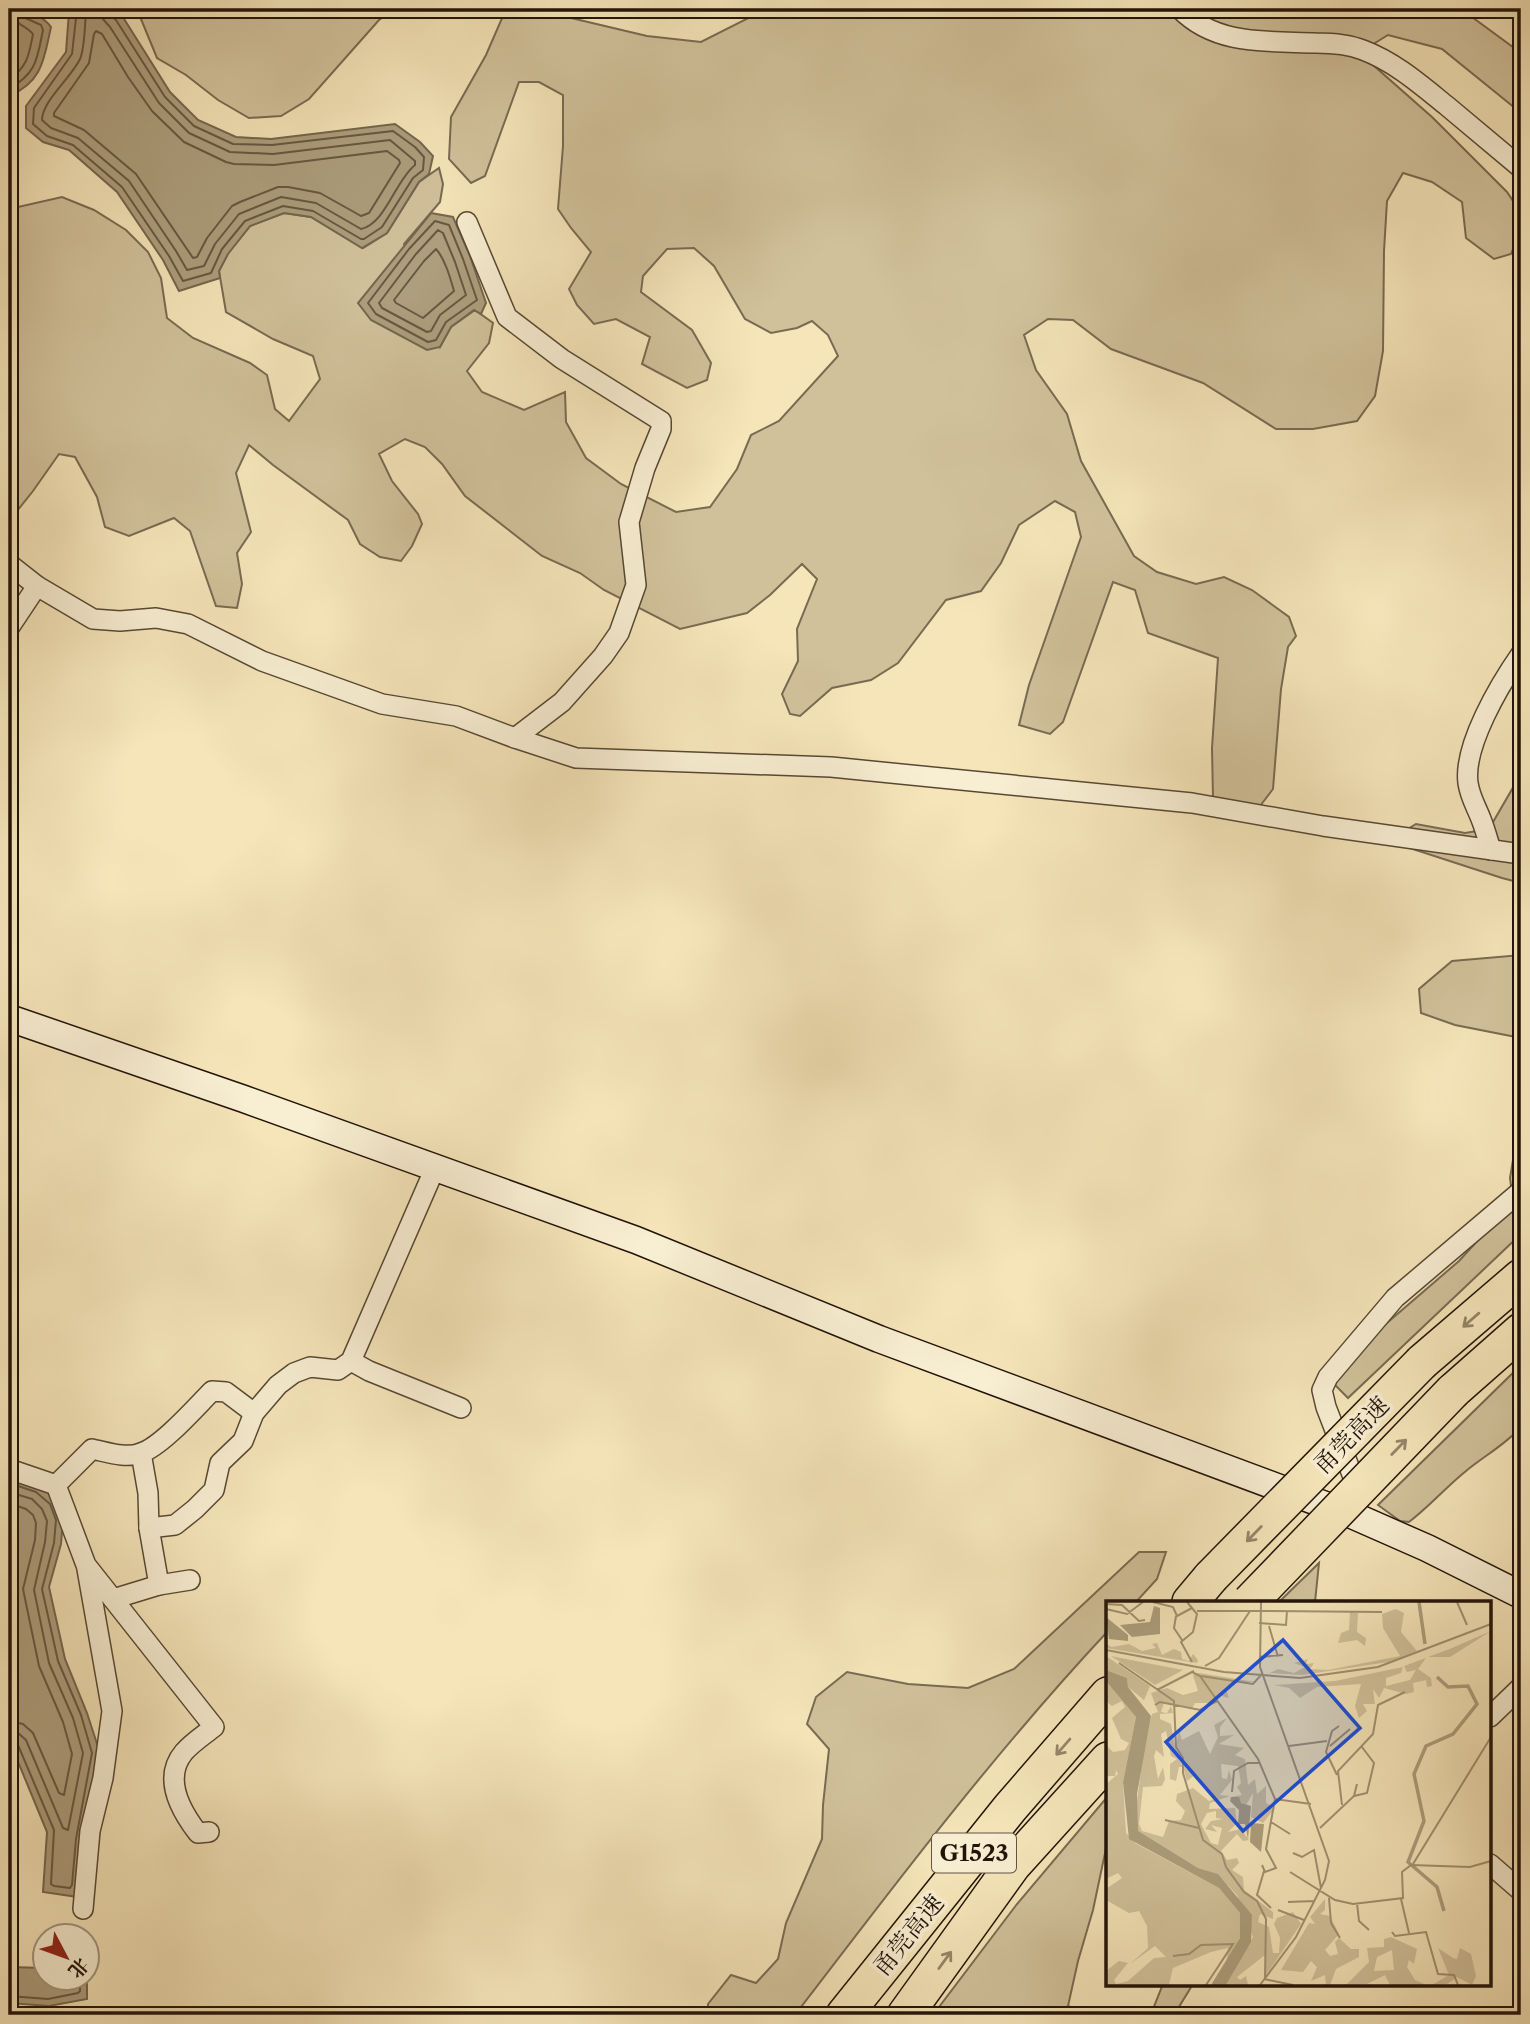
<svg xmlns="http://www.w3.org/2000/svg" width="1530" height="2024" font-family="'Libre Caslon Text','Noto Serif SC',serif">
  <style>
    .green { fill: #d1c19b; stroke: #7a6a52; stroke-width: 2 }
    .water { fill: #ad9e7d; stroke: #75664e; stroke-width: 2 }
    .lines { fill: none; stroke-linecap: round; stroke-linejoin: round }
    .shore { stroke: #685842; stroke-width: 2 }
    .street-casing { stroke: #574834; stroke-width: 22 }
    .secondary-casing { stroke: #221308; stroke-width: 29 }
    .highway-casing { stroke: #221308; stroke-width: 38 }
    .street { stroke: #f8eed2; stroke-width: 19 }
    .secondary { stroke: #f8eed2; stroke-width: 26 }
    .highway { stroke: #f5e5b9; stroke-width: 35 }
    .highway-bridge-casing { stroke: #221308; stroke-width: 38; stroke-linecap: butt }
    .highway-bridge { stroke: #f5e5b9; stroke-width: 35 }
    .oneway { stroke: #968669 }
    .labels { text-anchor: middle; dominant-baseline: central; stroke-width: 7; stroke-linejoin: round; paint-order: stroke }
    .shield { fill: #f8eed2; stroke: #625545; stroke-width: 2 }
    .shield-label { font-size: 23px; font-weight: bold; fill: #221308 }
    .street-label { font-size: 24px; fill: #221308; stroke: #f8eed2 }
    .inset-river { fill: none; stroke: #ad9e7d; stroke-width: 3.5 }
    .inset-road { fill: none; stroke: #a19172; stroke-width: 2 }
    .view { fill: #1d4ed8; fill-opacity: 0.15; stroke: #1d4ed8; stroke-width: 3.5 }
    .inset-edge { fill: none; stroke: #221308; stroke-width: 3.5 }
  </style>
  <rect width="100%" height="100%" fill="#f5e5b9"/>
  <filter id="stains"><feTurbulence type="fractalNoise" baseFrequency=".00286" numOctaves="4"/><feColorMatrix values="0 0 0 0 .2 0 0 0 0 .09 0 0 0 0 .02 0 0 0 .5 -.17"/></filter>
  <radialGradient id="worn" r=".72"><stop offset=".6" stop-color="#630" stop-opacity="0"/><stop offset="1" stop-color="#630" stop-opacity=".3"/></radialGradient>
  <g class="green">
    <path d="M 127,9 L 395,9 L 379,20 L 309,99 L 281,116 L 249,118 L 218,100 L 186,75 L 157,58 L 141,19 Z"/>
    <path d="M 506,9 L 556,9 L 567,17 L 647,36 L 701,42 L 766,9 L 945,9 L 957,11 L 957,9 L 1461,9 L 1521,53 L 1521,113 L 1442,49 L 1388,35 L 1375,43 L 1372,64 L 1432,117 L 1507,192 L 1515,204 L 1521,229 L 1511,254 L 1494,259 L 1466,238 L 1462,202 L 1432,182 L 1403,173 L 1387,201 L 1384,251 L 1383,351 L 1375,396 L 1357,421 L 1313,429 L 1276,429 L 1203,383 L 1111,349 L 1073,320 L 1048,319 L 1024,335 L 1036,370 L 1067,414 L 1081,461 L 1134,556 L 1157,572 L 1196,584 L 1224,577 L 1252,590 L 1289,617 L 1296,636 L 1288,647 L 1281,689 L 1273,789 L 1260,806 L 1213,798 L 1212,748 L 1218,658 L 1148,633 L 1135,590 L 1113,582 L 1063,722 L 1050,734 L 1019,725 L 1029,685 L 1081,537 L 1075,512 L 1055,501 L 1019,525 L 1001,563 L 981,591 L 946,600 L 898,663 L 871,680 L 832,688 L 800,716 L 790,714 L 782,694 L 798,661 L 797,629 L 817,579 L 802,564 L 770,595 L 747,613 L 680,629 L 604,590 L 580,573 L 542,556 L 465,496 L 442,464 L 425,447 L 405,439 L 379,454 L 392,481 L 418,514 L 422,524 L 412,546 L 401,561 L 380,557 L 360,544 L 348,520 L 273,465 L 249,445 L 236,473 L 251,532 L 237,553 L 242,584 L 237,608 L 216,606 L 190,531 L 174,518 L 129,536 L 105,527 L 97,497 L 75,457 L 59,454 L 33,491 L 9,521 L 9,209 L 62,197 L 94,210 L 126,230 L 148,252 L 161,278 L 167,318 L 193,338 L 250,363 L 267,375 L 275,409 L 289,421 L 320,379 L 313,356 L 273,339 L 226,312 L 219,271 L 228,253 L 250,226 L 284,213 L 311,217 L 363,248 L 387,233 L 419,182 L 439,168 L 443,184 L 440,202 L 404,244 L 440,347 L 451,327 L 475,310 L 493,323 L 489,343 L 467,371 L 482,392 L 524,410 L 565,392 L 566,422 L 586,458 L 621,484 L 676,512 L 710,507 L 737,469 L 751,435 L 779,421 L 838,356 L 828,335 L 812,321 L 797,328 L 771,333 L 745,319 L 714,266 L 694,248 L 667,249 L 643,276 L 641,292 L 692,330 L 711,363 L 707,380 L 687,388 L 642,364 L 650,337 L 616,319 L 594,324 L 577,305 L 569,289 L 591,252 L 571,228 L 558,209 L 563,146 L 563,95 L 539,82 L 519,82 L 485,176 L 471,183 L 449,159 L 451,117 L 486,55 Z"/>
    <path d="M 1521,762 L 1521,883 L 1502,878 L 1388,841 L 1416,824 L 1465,833 L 1489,829 L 1515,784 Z"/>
    <path d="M 1521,955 L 1521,1038 L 1455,1025 L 1421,1013 L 1419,989 L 1452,961 Z"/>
    <path d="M 1521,1112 L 1521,1234 L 1348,1398 L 1334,1384 L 1373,1335 L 1459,1261 L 1513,1202 L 1510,1178 Z"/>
    <path d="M 1521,1365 L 1521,1427 C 1505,1445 1484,1456 1466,1471 C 1446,1487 1429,1507 1409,1522 L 1400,1521 L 1378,1505 Z"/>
    <path d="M 1139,1552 L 1166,1552 L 1157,1579 L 1136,1602 L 1108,1602 L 1108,1631 C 995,1752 895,1884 795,2015 L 708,2015 L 708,2004 L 731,1975 L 756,1983 L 778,1959 L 786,1923 L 822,1839 L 823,1805 L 829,1749 L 807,1724 L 816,1697 L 847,1672 L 908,1684 L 968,1688 L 1014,1669 Z"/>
    <path d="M 1319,1563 L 1315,1602 L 1279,1602 Z"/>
    <path d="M 1108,1796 L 1108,1839 L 1093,1910 L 1078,1961 L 1068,2006 L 1092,2015 L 933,2015 L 1017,1904 Z"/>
    <path d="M 1163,1984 L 1193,1984 L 1174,2015 L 1143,2015 L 1153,2009 Z"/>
  </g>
  <g class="water">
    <path d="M 15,9 C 28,10 44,17 51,27 C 44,58 43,82 9,96 L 9,13 Z"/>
    <path d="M 73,9 L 104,9 L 121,14 L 170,92 L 198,120 L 236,137 L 271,139 L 395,124 L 420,142 L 433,156 L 429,174 L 419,182 L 387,233 L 362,248 L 311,217 L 284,213 L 250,226 L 228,254 L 219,271 L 220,278 L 179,291 L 163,260 L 117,192 L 69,150 L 43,142 L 26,128 L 26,106 L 66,52 L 69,12 Z"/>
    <path d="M 431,213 L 453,217 L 470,256 L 486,303 L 481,314 L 474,310 L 451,327 L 440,347 L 427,350 L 371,320 L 358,303 Z"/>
    <path d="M 9,1476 L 40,1485 L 56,1500 L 63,1519 L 61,1544 L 49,1587 L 65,1659 L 87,1713 L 100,1753 L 78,1897 L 43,1892 L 47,1832 L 9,1740 Z"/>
    <path d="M 9,1967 L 45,1968 L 46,1979 L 87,1979 L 87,1999 L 49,2006 L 9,2003 Z"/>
  </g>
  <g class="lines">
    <g class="shore">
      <path d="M 77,9 L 72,54 L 34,108 L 33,124 L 47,136 L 73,145 L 122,187 L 169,256 L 183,281 L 211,273 L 222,249 L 245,221 L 283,206 L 313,211 L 361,239 L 364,239 L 382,227 L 413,178 L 423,170 L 424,157 L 415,147 L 393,131 L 272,145 L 233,144 L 194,126 L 165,97 L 116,20 L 110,15 L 109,9"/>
      <path d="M 86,9 C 85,21 85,48 80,59 C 71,78 42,101 42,120 L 51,128 L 78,138 L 129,181 L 176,251 L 187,270 L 204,266 L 215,244 L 239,214 L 281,197 L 316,203 L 361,229 C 386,223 395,181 415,165 L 415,161 L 390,140 L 273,154 L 230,152 L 189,133 L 159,103 L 110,27 L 102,18 L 100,9"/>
      <path d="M 96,31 L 102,34 L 128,77 L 152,111 L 184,142 L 226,162 L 234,164 L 274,165 L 387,151 L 399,160 L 400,163 L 369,213 L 361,216 L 320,193 L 288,187 L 278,187 L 240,202 L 232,206 L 207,238 L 197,257 L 193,258 L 136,174 L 84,130 L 54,116 L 54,113 L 89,63 L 94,34 Z"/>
      <path d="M 9,79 C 28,67 29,54 33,34 C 25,24 12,25 11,9"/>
      <path d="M 9,89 C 37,73 37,59 43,30 L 41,25 L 23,17 L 20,9"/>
      <path d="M 435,221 L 449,225 L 463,259 L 477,300 L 446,322 L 436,340 L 428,342 L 376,314 L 368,303 L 409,249 Z"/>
      <path d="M 438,230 L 443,233 L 455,262 L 466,295 L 440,315 L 431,331 L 427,332 L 382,308 L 379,303 L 416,254 Z"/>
      <path d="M 436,249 C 445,259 450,277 454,291 L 423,318 L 396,303 L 394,300 L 424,261 Z"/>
      <path d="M 9,1483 L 36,1492 L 50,1504 L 56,1520 L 54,1543 L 42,1589 L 58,1661 L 81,1715 L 92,1753 L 76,1839 L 72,1885 L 70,1888 L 54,1886 L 51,1884 L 54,1830 L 18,1745 L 14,1741 L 9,1741"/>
      <path d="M 9,1492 L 32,1499 L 42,1509 L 47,1521 L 45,1542 L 34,1590 L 49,1663 L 73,1718 L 83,1753 L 68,1830 L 63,1828 L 26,1740 L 18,1733 L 9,1732"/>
      <path d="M 9,1503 L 26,1509 L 33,1515 L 36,1523 L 35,1540 L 23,1589 L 39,1666 L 63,1722 L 72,1754 L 64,1795 L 59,1793 L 33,1733 L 23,1724 L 9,1721"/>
      <path d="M 9,1996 L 48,1999 L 78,1993 L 80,1991 L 80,1979"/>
    </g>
    <g class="street-casing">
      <g id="street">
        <path d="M 1180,9 C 1216,46 1268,41 1316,43 C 1332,43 1348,44 1363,50 C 1395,62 1421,85 1447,106 C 1472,127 1497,148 1521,168"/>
        <path d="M 467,222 L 507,317 L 562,359 L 661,421 L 661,429 L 645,468 L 629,522 L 636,585 L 619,633 L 603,656 L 562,702 L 515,738"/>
        <path d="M 9,564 L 37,586 L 9,628"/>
        <path d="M 37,586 L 93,619 L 120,621 L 156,618 L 188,624 L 262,661 L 382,704 L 456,716 L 515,738 L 576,758 L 831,767 L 1192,803 L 1323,826 L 1521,854"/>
        <path d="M 1491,850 C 1488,840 1485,829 1481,819 C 1476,806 1470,797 1468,783 C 1463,746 1500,684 1521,654"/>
        <path d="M 351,1361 L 369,1371 L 461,1408"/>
        <path d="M 141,1453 L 148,1493 L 149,1528"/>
        <path d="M 9,1469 L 56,1485 L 86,1565 L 214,1727 C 204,1735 193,1742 184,1752 C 162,1778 181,1811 198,1833 L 209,1832"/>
        <path d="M 56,1485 L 92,1449 C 107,1452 126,1459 141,1453 C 162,1446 196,1407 212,1391 L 226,1392 L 254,1413"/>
        <path d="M 1360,1495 L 1326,1407 L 1322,1390 L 1328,1377 L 1395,1298 L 1521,1191"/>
        <path d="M 159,1585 L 149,1528 L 175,1525 L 195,1509 L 214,1490 L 220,1463 L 243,1441 L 254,1413 L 278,1385 L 294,1373 L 310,1367 L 338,1370 L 351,1361 L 435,1168"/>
        <path d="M 113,1599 L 159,1585 L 190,1580"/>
        <path d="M 1490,1717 L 1521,1687"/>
        <path d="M 1490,1864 L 1521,1891"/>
        <path d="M 83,1909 L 90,1831 L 103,1778 L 112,1711 L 87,1569"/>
      </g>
    </g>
    <g class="secondary-casing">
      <path id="secondary" d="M 9,1018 L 244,1099 L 636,1240 L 879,1339 L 1352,1515 L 1427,1548 L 1521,1595"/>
    </g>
    <g class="highway-casing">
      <g id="highway">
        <path d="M 1422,1362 L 1521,1277"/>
        <path d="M 1453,1391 L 1521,1331"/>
        <path d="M 1190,1602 L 1211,1577"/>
        <path d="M 844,2015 L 1010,1808 L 1108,1695"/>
        <path d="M 905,2015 L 1013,1865 L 1108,1760"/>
      </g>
    </g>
    <use href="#street" class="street"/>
    <use href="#secondary" class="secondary"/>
    <use href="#highway" class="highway"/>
    <g class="highway-bridge-casing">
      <g id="highway-bridge">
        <path d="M 1211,1577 L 1422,1362"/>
        <path d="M 1250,1602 L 1453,1391"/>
      </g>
    </g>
    <use href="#highway-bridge" class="highway-bridge"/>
  </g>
  <defs><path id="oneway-shaft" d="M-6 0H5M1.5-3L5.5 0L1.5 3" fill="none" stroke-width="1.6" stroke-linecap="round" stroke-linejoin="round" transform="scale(1.75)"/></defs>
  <g class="oneway">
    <use href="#oneway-shaft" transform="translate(1471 1320) rotate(139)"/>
    <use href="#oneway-shaft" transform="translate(1399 1447) rotate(-46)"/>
    <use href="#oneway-shaft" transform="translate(1254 1534) rotate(134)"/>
    <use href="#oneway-shaft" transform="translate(1063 1747) rotate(131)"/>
    <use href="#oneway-shaft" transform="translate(945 1960) rotate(-54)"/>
  </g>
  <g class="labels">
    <rect class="shield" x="932" y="1833.5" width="84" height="39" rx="5"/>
    <g class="shield-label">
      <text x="974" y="1853">G1523</text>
    </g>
    <g class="street-label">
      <text transform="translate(1351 1435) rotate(-46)">甬莞高速</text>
      <text transform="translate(908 1935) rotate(-51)">甬莞高速</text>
    </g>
  </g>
  <g transform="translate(1106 1601)">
    <rect width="385" height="385" fill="#f5e5b9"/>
    <path d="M 290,8 L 298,12 L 295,31 L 311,50 L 289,60 L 196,74 L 164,72 L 172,68 L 188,72 L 199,66 L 188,62 L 202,58 L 200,63 L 208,62 L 204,68 L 222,69 L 294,55 L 277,27 L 276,13 ZM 244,11 L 252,12 L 251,31 L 260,37 L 259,45 L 251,39 L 232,42 L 235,32 L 243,29 ZM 385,30 L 344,56 L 322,56 L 346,47 ZM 0,42 L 5,46 L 23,43 L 36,50 L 50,47 L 46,43 L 51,42 L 56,54 L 68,48 L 75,51 L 76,58 L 83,60 L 87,53 L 92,59 L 91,62 L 0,47 ZM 0,55 L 44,85 L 38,99 L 22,86 L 21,77 L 0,69 ZM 5,55 L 30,60 L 77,69 L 49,84 ZM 320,57 L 312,68 L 325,77 L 326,85 L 321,86 L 320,79 L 307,82 L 308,91 L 300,93 L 278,87 L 273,97 L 267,88 L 269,103 L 257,103 L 261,110 L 253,117 L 249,105 L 255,83 L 211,86 L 194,97 L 183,87 L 168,84 L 229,80 L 297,66 L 295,72 L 280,77 L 280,85 L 304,79 L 310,69 L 301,71 L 298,65 ZM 93,72 L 150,81 L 130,81 L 120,89 L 123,97 L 112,94 L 111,102 L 89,102 L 86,108 L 58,102 L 55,111 L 61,112 L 65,105 L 67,112 L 54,113 L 54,118 L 65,123 L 69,147 L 73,130 L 76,139 L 93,130 L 104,153 L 112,136 L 108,124 L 121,117 L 114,126 L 114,135 L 128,134 L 113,143 L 138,147 L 129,154 L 139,158 L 142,184 L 149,178 L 151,193 L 160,185 L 160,202 L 169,207 L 157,222 L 145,216 L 147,192 L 140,204 L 125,196 L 136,194 L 131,186 L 135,182 L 132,165 L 115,163 L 116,177 L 121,178 L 123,169 L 126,179 L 114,194 L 124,195 L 104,202 L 103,208 L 129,207 L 131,222 L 122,231 L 135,228 L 143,239 L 137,240 L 131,233 L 115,250 L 121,259 L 131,257 L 133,262 L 126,269 L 137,276 L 138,289 L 167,311 L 167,318 L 154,313 L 152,321 L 163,326 L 167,352 L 173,352 L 174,337 L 168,323 L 171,317 L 187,311 L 195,323 L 160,374 L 159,354 L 131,376 L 134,379 L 140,375 L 142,384 L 120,384 L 147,336 L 131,294 L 111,273 L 92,267 L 32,231 L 29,217 L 38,146 L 46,113 L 52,111 L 45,92 L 61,87 L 77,94 L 92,90 L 87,74 ZM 60,130 L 65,155 L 71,158 L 64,163 L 64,178 L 70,180 L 73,166 L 77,166 L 81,180 L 89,174 L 109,198 L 103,200 L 87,187 L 71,193 L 70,200 L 79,210 L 75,219 L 63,220 L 57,236 L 36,230 L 33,223 L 37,186 L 56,185 L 59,178 L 57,166 L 52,178 L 48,155 L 50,149 L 58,156 L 55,133 ZM 110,210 L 110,217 L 117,218 L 105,220 L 99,228 L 111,231 L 105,224 L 116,227 L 112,244 L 105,242 L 95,223 L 101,212 ZM 0,80 L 30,116 L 17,181 L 20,232 L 29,242 L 113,287 L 134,312 L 134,337 L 120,364 L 122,347 L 105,351 L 67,367 L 63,384 L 3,384 L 0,381 L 0,370 L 13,360 L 22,362 L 8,379 L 10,383 L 22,380 L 48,357 L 60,356 L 49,345 L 24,363 L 42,347 L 41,325 L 33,310 L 23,312 L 0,299 L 0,288 L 16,277 L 12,272 L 0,278 L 0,183 L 12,173 L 10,169 L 9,175 L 0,175 L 0,144 L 7,151 L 19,149 L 23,142 L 15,138 L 6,117 L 19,106 L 16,100 L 6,105 L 0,100 ZM 219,298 L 219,309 L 214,313 L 224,315 L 233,333 L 219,349 L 224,355 L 232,353 L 229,341 L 233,337 L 245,348 L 253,348 L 253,356 L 230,368 L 224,384 L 220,384 L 219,374 L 205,380 L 211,366 L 205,360 L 197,371 L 175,369 L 203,322 L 209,323 L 204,316 ZM 285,336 L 311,348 L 308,363 L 303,359 L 301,366 L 309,379 L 320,384 L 284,384 L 279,374 L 261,383 L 240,384 L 263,361 L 261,347 L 278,346 L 278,338 ZM 286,349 L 288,369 L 268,370 L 271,356 ZM 332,347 L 347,357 L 351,358 L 354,347 L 365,353 L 370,375 L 366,384 L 351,376 L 341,383 L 326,384 L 343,374 Z" fill="#d1c19b" fill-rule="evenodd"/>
    <path d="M 48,5 L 54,7 L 54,33 L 26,36 L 14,24 L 44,21 ZM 0,16 L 22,34 L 22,40 L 3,38 ZM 0,69 L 21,77 L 22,86 L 45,115 L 31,193 L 32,230 L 92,267 L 112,273 L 146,314 L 145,341 L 120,384 L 105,384 L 134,337 L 134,312 L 113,287 L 23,238 L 17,181 L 30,116 L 0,80 ZM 133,196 L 135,202 L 145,205 L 142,238 L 139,223 L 132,223 L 133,209 L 124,200 L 125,196 ZM 145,222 L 158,223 L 155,251 L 144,241 Z" fill="#ad9e7d"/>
    <path class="inset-river" d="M 313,1 L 319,43M 331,76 L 342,86 L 362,85 L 371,103 L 347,133 L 320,145 L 308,173 L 318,220 L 302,261 L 331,286 L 338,310"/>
    <path class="inset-road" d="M 47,1 L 67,6 L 71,15 L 86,7M 81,1 L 91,13 L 87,31 L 75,41 L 86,61M 351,1 L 361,24M 0,3 L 16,4 L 33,20 L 39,19M 0,8 L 21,13 L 37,1M 91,10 L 154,10M 154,10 L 276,11M 70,15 L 68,27 L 76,39M 153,22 L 180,24 L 181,10M 163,25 L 172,56M 0,49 L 118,71 L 194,77 L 272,66 L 385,23M 153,56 L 177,54M 13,62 L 68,100 L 70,146 L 77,157 L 77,172 L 97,239 L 116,253 L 120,266 L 138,291 L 151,300 L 160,318 L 159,378M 99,65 L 113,57 L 144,10M 86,71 L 94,75 L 152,158 L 169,198M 95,75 L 147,83 L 156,73M 51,89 L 88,70M 49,104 L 54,101 L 94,109 L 111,100M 183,145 L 221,140M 224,145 L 244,128M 231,174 L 220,151 L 226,130 L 233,125M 126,191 L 128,170 L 142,162 L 153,162M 248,195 L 261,192 L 268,162 L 256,146M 236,204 L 232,170 L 267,133 L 272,104 L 299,91M 59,219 L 93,227M 165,221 L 184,233M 214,227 L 248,195 L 251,183M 187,252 L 196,256 L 208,249 L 215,287M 307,263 L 385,136M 156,264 L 159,271 L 170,267 L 160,248 L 169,198 L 205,203M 158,270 L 151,294 L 165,307M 184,271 L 229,299 L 247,303 L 297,297 L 296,271 L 305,264 L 364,266 L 385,260M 223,297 L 225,322 L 234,337M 295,298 L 303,332M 182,301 L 208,300M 251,302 L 253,320 L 263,329M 172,309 L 198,319M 286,331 L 289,335 L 320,331 L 332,373 L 348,374 L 352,384M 67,355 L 83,353 L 95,344 L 127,343 L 100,384M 158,378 L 187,384M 154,384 L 190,336 L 219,279 L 223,260 L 154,66 L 155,1"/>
    <path class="view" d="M 177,39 L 254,127 L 137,230 L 60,141 Z"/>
    <rect width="385" height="385" class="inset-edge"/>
  </g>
  <rect width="1530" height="2024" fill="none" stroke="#f5e5b9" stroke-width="35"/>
  <rect x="10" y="10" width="1509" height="2003" fill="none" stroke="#221308" stroke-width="3.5"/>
  <rect x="18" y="18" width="1495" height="1989" fill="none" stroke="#221308" stroke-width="2"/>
  <g transform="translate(66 1957) rotate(131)"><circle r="33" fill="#f8eed2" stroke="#a29681" stroke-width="2"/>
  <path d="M0-5L12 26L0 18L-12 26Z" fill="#8f2418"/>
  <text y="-10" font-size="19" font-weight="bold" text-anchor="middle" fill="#221308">北</text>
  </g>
  <rect width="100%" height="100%" filter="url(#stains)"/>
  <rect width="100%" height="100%" fill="url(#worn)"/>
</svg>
